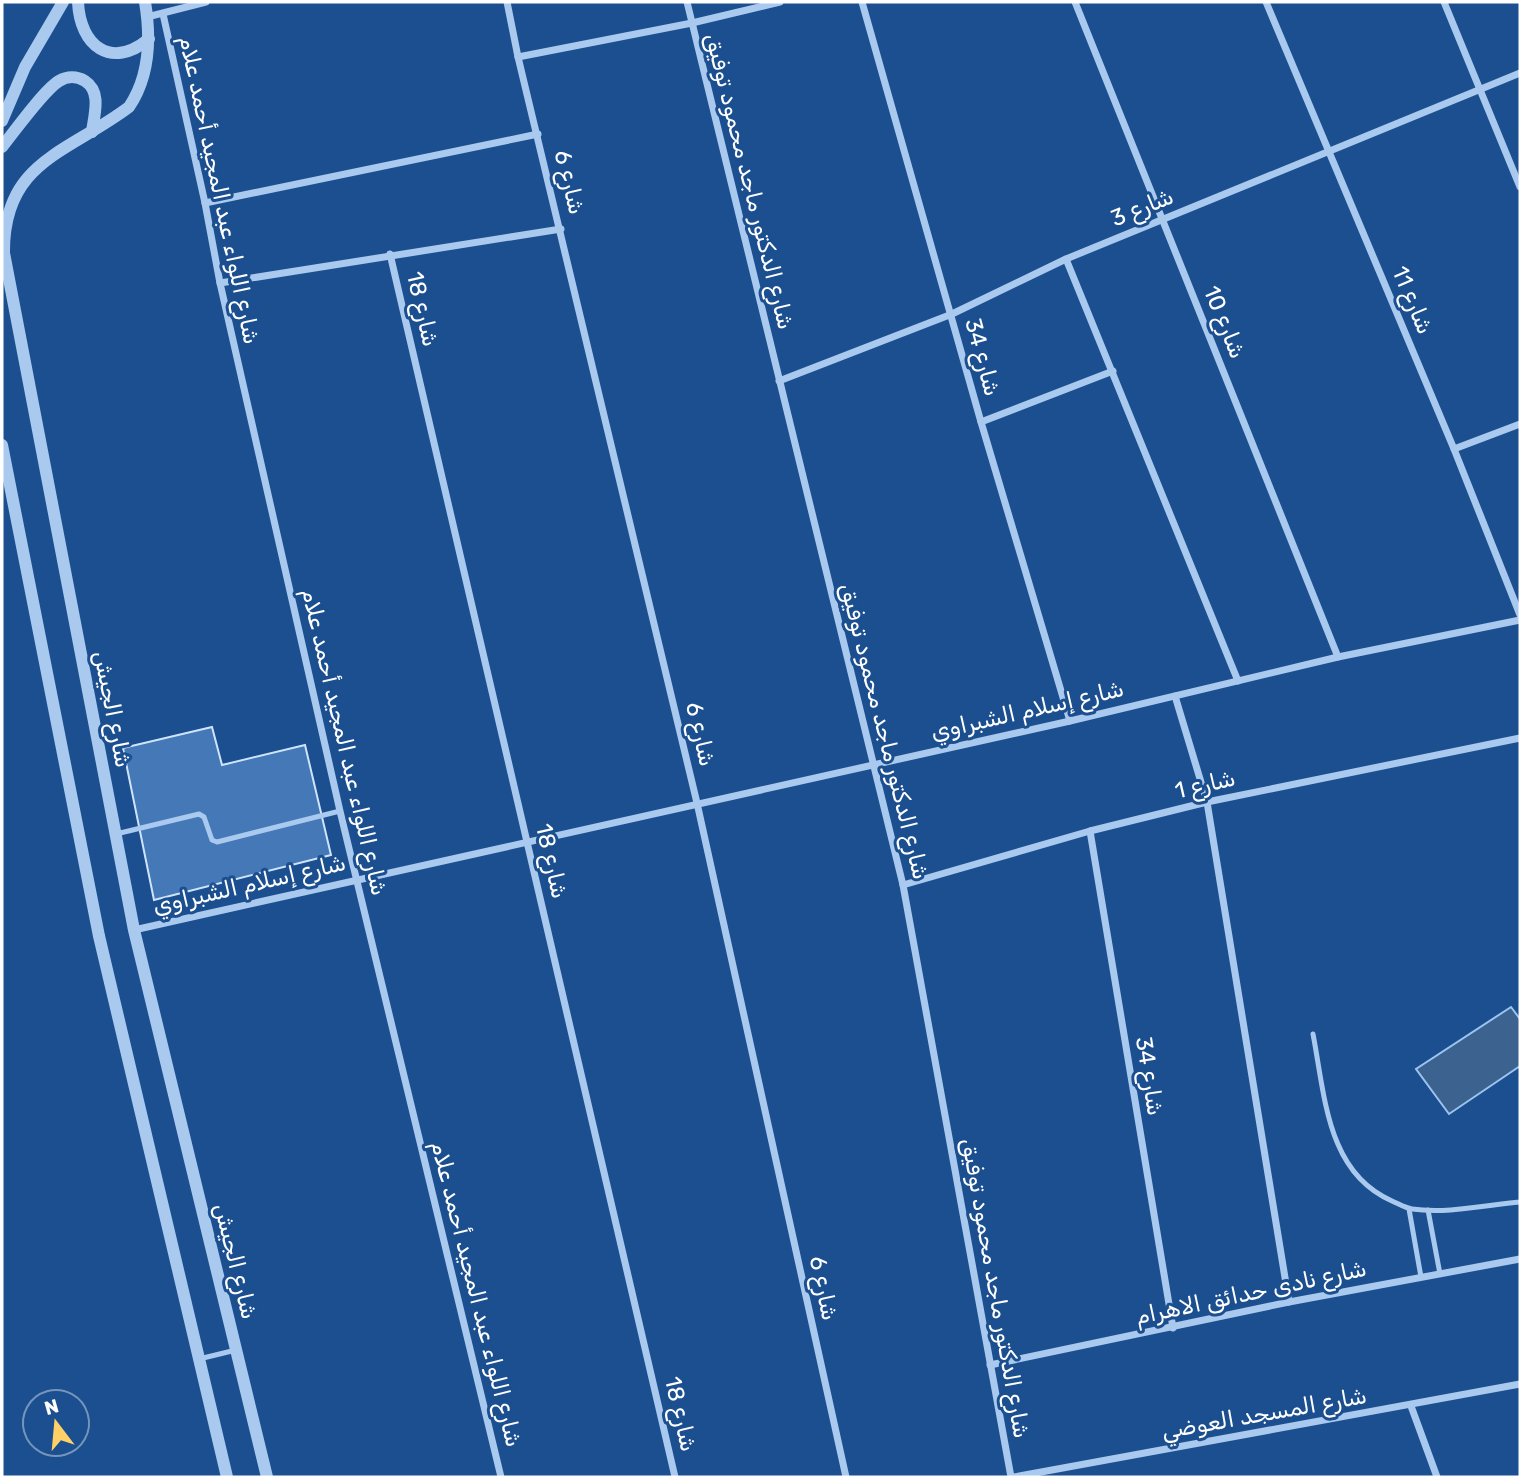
<svg xmlns="http://www.w3.org/2000/svg" width="1522" height="1479" font-family="Rubik,Cairo,sans-serif">
  <style>
    .water { fill: #3c6290; stroke: #9cc4f0; stroke-width: 2 }
    .building { fill: #4478b7; stroke: #cfe3fa; stroke-width: 2 }
    .lines { fill: none; stroke-linecap: round; stroke-linejoin: round }
    .service { stroke: #a9c9ee; stroke-width: 5 }
    .minor { stroke: #a9c9ee; stroke-width: 7 }
    .tertiary { stroke: #a9c9ee; stroke-width: 12 }
    .labels { text-anchor: middle; dominant-baseline: central; stroke-width: 6; stroke-linejoin: round; paint-order: stroke }
    .street-label { font-size: 23px; fill: #fff; stroke: #1b4f8f }
  </style>
  <rect width="100%" height="100%" fill="#1b4f8f"/>
  <path class="water" d="M 1511,1007 L 1520,1019 L 1520,1066 L 1449,1114 L 1416,1069 Z"/>
  <path class="building" d="M 212,727 L 222,765 L 305,745 L 331,855 L 154,900 L 123,748 Z"/>
  <g class="lines">
    <g class="service">
      <path d="M 116,834 L 199,814 L 204,817 L 212,840 L 217,842 L 340,811"/>
      <path d="M 1313,1034 C 1325,1096 1327,1173 1392,1201 C 1399,1204 1405,1208 1412,1209 C 1447,1214 1486,1205 1520,1202"/>
      <path d="M 1409,1209 L 1421,1277"/>
      <path d="M 1428,1210 L 1440,1274"/>
      <path d="M 199,1359 L 236,1350"/>
    </g>
    <g class="minor">
      <path d="M 507,2 L 518,57 L 697,803 L 846,1477"/>
      <path d="M 687,2 L 903,885 L 1011,1477"/>
      <path d="M 862,2 L 981,422 L 1070,721"/>
      <path d="M 1075,2 L 1338,657"/>
      <path d="M 1266,2 L 1454,449 L 1520,615"/>
      <path d="M 1444,2 L 1520,187"/>
      <path d="M 163,14 L 205,203 L 220,283 L 340,811 L 501,1477"/>
      <path d="M 147,17 L 206,2"/>
      <path d="M 518,57 L 692,23 L 780,2"/>
      <path d="M 205,203 L 538,134"/>
      <path d="M 390,254 L 675,1477"/>
      <path d="M 1066,259 L 1238,681"/>
      <path d="M 220,283 L 561,229"/>
      <path d="M 779,381 L 952,314 L 1066,259 L 1520,73"/>
      <path d="M 981,422 L 1113,371"/>
      <path d="M 1454,449 L 1520,424"/>
      <path d="M 1175,696 L 1207,802 L 1289,1302"/>
      <path d="M 1090,831 L 1173,1328"/>
      <path d="M 903,885 L 1090,831 L 1207,802 L 1520,738"/>
      <path d="M 134,930 L 1070,721 L 1338,657 L 1520,620"/>
      <path d="M 990,1365 L 1289,1302 L 1520,1259"/>
      <path d="M 1411,1406 L 1437,1477"/>
      <path d="M 1014,1477 L 1520,1384"/>
    </g>
    <g class="tertiary">
      <path d="M 78,2 C 80,46 111,70 149,39"/>
      <path d="M 145,2 C 151,38 150,76 129,107 C 68,153 3,161 4,253 L 134,930 L 267,1477"/>
      <path d="M 2,121 L 25,67 L 63,2"/>
      <path d="M 2,147 C 14,132 44,90 59,81 C 67,76 77,76 85,81 C 102,92 94,115 92,132"/>
      <path d="M 2,445 L 99,936 L 227,1477"/>
    </g>
  </g>
  <g class="labels">
    <g class="street-label">
      <text transform="translate(750 181) rotate(76)">شارع الدكتور ماجد محمود توفيق</text>
      <text transform="translate(570 182) rotate(76)">شارع 6</text>
      <text transform="translate(220 190) rotate(78)">شارع اللواء عبد المجيد أحمد علام</text>
      <text transform="translate(1142 207) rotate(-22)">شارع 3</text>
      <text transform="translate(1413 300) rotate(67)">شارع 11</text>
      <text transform="translate(423 309) rotate(77)">شارع 18</text>
      <text transform="translate(1225 322) rotate(68)">شارع 10</text>
      <text transform="translate(983 357) rotate(75)">شارع 34</text>
      <text transform="translate(113 709) rotate(79)">شارع الجيش</text>
      <text transform="translate(1027 710) rotate(-13)">شارع إسلام الشبراوي</text>
      <text transform="translate(885 731) rotate(76)">شارع الدكتور ماجد محمود توفيق</text>
      <text transform="translate(701 734) rotate(77)">شارع 6</text>
      <text transform="translate(345 742) rotate(77)">شارع اللواء عبد المجيد أحمد علام</text>
      <text transform="translate(1205 784) rotate(-13)">شارع 1</text>
      <text transform="translate(552 861) rotate(77)">شارع 18</text>
      <text transform="translate(249 884) rotate(-13)">شارع إسلام الشبراوي</text>
      <text transform="translate(1150 1076) rotate(81)">شارع 34</text>
      <text transform="translate(236 1261) rotate(76)">شارع الجيش</text>
      <text transform="translate(824 1288) rotate(78)">شارع 6</text>
      <text transform="translate(996 1288) rotate(80)">شارع الدكتور ماجد محمود توفيق</text>
      <text transform="translate(1251 1292) rotate(-12)">شارع نادى حدائق الاهرام</text>
      <text transform="translate(477 1294) rotate(76)">شارع اللواء عبد المجيد أحمد علام</text>
      <text transform="translate(1264 1413) rotate(-10)">شارع المسجد العوضي</text>
      <text transform="translate(681 1414) rotate(77)">شارع 18</text>
    </g>
  </g>
  <rect width="1522" height="1479" fill="none" stroke="#ffffff" stroke-width="7"/>
  <g transform="translate(56 1423) rotate(344)"><circle r="33" fill="#1b4f8f" stroke="#7695bc" stroke-width="2"/>
  <path d="M0-5L12 26L0 18L-12 26Z" fill="#ffd166"/>
  <text y="-10" font-size="19" font-weight="bold" text-anchor="middle" fill="#ffffff">N</text>
  </g>
</svg>
